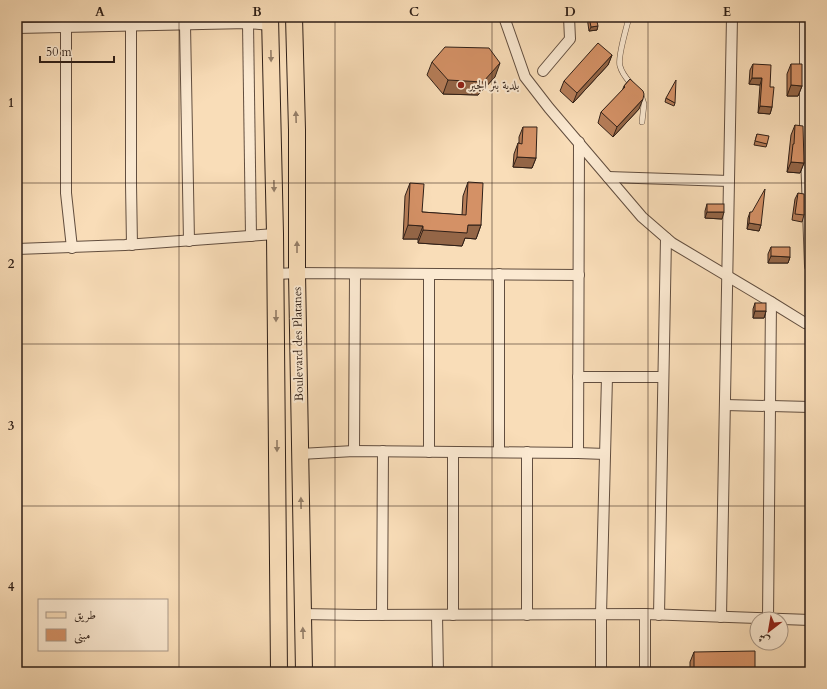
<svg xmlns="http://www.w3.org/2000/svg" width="827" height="689" font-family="Cardo,Amiri,serif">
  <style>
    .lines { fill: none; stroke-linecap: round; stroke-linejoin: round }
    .lane-casing { stroke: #624e3f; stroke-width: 6 }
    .street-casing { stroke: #624e3f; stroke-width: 12 }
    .primary-casing { stroke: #2f1f17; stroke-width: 18 }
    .lane { stroke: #fbe9d1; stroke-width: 5 }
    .street { stroke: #fbe9d1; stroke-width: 10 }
    .primary { stroke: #f9ddb8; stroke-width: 16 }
    .wall { fill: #b67d58; stroke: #2f1f17 }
    .shaded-wall { fill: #946647; stroke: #2f1f17 }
    .building { fill: #d49166; stroke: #2f1f17 }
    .oneway { fill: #947e68 }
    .grid { fill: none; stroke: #2f1f17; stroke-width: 1; stroke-opacity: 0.55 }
    .poi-dot { fill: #8f2418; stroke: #fbe9d1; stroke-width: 1.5 }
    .labels { text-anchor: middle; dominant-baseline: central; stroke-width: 4; stroke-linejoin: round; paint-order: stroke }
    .poi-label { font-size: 12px; fill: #2f1f17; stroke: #fbe9d1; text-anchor: start }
    .street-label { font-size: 12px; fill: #2f1f17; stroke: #fbe9d1 }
    .neatline { fill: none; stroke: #2f1f17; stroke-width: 1.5 }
    .grid-label { font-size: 13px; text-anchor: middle; font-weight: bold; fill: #2f1f17 }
  </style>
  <rect width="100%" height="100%" fill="#f9ddb8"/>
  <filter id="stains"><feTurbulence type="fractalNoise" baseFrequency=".005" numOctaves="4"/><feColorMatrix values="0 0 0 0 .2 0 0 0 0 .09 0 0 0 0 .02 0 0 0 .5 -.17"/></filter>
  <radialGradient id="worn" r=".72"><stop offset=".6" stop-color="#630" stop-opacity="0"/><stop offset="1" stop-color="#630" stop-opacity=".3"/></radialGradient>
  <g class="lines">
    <g class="lane-casing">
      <g id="lane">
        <path d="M 629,17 C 627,27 617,57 620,66 C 622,74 627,79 632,85"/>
        <path d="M 641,95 L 644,104 L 642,122"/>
      </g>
    </g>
    <g class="street-casing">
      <g id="street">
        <path d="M 504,17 L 525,77 L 549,108 L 642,217 L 672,243 L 771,302 L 805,323 L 810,324"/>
        <path d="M 805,17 L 805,127 L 810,266"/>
        <path d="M 248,23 L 251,236"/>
        <path d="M 185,25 L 189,241"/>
        <path d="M 131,26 L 131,184 L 132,245"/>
        <path d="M 66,27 L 66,193 L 72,248"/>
        <path d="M 17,28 L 248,23 L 270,25"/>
        <path d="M 543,71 L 570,39 L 569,17"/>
        <path d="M 608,177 L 729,181"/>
        <path d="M 17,249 L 125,245 L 275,234"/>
        <path d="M 276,274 L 297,273 L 579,275"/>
        <path d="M 578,377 L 663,377"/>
        <path d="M 725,405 L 810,407"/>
        <path d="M 354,451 L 355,274"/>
        <path d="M 429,452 L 429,274"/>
        <path d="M 499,452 L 499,274"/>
        <path d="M 578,453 L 579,142"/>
        <path d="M 300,454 L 354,451 L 578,453 L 605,454"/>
        <path d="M 302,614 L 358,615 L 645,614 L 810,620"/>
        <path d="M 382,615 L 383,451"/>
        <path d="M 437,615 L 438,672"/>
        <path d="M 453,615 L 453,452"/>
        <path d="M 527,615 L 527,452"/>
        <path d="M 659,615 L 666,238"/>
        <path d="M 721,617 L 732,17"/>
        <path d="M 768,618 L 771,302"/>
        <path d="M 601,672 L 601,614 L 607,377"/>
        <path d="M 645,672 L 645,614"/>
      </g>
    </g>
    <g class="primary-casing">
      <g id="primary">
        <path d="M 270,17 L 275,234 L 279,672"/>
        <path d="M 294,17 L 297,130 L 297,273 L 304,672"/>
      </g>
    </g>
    <use href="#lane" class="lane"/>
    <use href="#street" class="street"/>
    <use href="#primary" class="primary"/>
  </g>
  <g class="wall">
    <path d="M 587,17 L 596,17 L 597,30 L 589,31 Z"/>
    <path d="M 612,55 L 608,65 L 573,103 L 560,91 L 564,81 Z"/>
    <path d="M 432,62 L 495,77 L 478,95 L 443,94 L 427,75 Z"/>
    <path d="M 753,64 L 770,87 L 772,107 L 770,114 L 758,113 L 760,85 L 749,84 L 750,70 Z"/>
    <path d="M 791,64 L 802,86 L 798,96 L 787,96 L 787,74 Z"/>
    <path d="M 630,79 L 639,109 L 613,137 L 598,123 L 601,112 L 622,91 L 624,86 Z"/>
    <path d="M 666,98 L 675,103 L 674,106 L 665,102 Z"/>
    <path d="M 795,125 L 804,163 L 800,173 L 787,172 L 791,135 Z"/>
    <path d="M 523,127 L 536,158 L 532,168 L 513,167 L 514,154 L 518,143 L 519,143 L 519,137 Z"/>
    <path d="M 757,134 L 767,144 L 766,147 L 754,145 Z"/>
    <path d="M 468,182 L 481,225 L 476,239 L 465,238 L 462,246 L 418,243 L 418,239 L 403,239 L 405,196 L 410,183 L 422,212 L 462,215 L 463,196 Z"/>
    <path d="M 798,193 L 804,215 L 802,222 L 792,220 L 795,199 Z"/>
    <path d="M 707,204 L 722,219 L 705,218 L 705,211 Z"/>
    <path d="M 750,212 L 761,225 L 759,231 L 747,229 L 748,218 Z"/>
    <path d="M 771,247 L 790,257 L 788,263 L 768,263 L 768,254 Z"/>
    <path d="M 755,303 L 766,311 L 764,318 L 753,318 L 753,309 Z"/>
    <path d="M 694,652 L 755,672 L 690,672 L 690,662 Z"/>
  </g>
  <g class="shaded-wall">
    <path d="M 598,26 L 597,30 L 589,31 L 591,27 Z"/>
    <path d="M 612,55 L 608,65 L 573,103 L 577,93 Z"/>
    <path d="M 500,63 L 495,77 L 478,95 L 443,94 L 448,80 Z"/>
    <path d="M 752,78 L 762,78 L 760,85 L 749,84 Z"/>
    <path d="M 791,85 L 802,86 L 798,96 L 787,96 Z"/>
    <path d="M 643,99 L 639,109 L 613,137 L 617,127 Z"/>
    <path d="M 760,106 L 772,107 L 770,114 L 758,113 Z"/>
    <path d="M 517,157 L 536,158 L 532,168 L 513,167 Z"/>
    <path d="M 791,162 L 804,163 L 800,173 L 787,172 Z"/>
    <path d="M 707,212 L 724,212 L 722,219 L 705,218 Z"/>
    <path d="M 749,223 L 761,225 L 759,231 L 747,229 Z"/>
    <path d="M 408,225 L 423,226 L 418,239 L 403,239 Z"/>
    <path d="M 468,225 L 481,225 L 476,239 L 465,238 L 462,246 L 418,243 L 423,230 Z"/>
    <path d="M 771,256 L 790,257 L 788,263 L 768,263 Z"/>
    <path d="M 755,311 L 766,311 L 764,318 L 753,318 Z"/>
  </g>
  <g class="building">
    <path d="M 589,17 L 596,17 L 598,26 L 591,27 Z"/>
    <path d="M 598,43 L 612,55 L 577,93 L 564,81 Z"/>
    <path d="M 445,47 L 489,48 L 500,63 L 483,82 L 448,80 L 432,62 Z"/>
    <path d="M 753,64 L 771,65 L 770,87 L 774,87 L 772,107 L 760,106 L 762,78 L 752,78 Z"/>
    <path d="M 791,64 L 802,64 L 802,86 L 791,85 Z"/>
    <path d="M 630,79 L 643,91 L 644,94 L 643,99 L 617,127 L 601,112 L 625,87 L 624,86 Z"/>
    <path d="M 676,80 L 675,103 L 666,98 Z"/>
    <path d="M 795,125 L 803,126 L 804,163 L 791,162 L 793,144 L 794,144 Z"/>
    <path d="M 523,127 L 537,127 L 536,158 L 517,157 L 518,143 L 522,144 Z"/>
    <path d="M 757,134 L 769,136 L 767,144 L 755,141 Z"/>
    <path d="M 468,182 L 483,183 L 481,225 L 468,225 L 467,233 L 423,230 L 423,226 L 408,225 L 410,183 L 424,184 L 422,212 L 466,215 Z"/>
    <path d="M 765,189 L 761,225 L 749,223 L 750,212 L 752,212 Z"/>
    <path d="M 798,193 L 804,194 L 804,215 L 795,214 Z"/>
    <rect x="707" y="204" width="17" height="8"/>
    <path d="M 771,247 L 790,247 L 790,257 L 771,256 Z"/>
    <rect x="755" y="303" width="11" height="8"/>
    <path d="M 755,651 L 755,672 L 694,672 L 694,652 Z"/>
  </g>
  <defs><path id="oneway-solid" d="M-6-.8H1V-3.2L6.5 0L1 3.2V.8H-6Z"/></defs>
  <g class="oneway">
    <use href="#oneway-solid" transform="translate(271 56) rotate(89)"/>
    <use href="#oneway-solid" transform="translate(296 117) rotate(-92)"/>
    <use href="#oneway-solid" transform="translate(274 186) rotate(89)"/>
    <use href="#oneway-solid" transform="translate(297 247) rotate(-90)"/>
    <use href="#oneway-solid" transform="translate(276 316) rotate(90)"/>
    <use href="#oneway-solid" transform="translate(277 446) rotate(90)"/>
    <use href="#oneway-solid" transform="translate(301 503) rotate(-91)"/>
    <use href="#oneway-solid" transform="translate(303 633) rotate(-92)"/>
  </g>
  <path class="grid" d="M 179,17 L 179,672M 335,17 L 335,672M 492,17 L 492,672M 648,17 L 648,672M 17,183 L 810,183M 17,344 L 810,344M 17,506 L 810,506"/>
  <circle class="poi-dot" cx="461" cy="85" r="4"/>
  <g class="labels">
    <g class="poi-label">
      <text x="469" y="85">بلدية بئر الجير</text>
    </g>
    <g class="street-label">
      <text transform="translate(298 344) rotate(-91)">Boulevard des Platanes</text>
    </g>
  </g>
  <rect width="827" height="689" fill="none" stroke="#f9ddb8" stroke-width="44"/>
  <rect x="38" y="599" width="130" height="52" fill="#fbe9d1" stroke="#a99887"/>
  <rect x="46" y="612" width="20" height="6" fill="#f9ddb8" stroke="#a99887"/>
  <text x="74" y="619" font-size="12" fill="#2f1f17">طريق</text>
  <rect x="46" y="629" width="20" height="12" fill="#d49166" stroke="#a99887"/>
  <text x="74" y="639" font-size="12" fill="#2f1f17">مبنى</text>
  <g transform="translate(769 631) rotate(211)"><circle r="19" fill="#fbe9d1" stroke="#a99887"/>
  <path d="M0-3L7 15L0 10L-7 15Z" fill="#8f2418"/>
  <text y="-6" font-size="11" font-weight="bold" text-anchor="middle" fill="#2f1f17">ش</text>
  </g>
  <path d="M40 56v6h74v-6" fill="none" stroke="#2f1f17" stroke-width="2"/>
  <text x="46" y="56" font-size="12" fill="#2f1f17" stroke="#fbe9d1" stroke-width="3" paint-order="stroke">50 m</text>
  <rect x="22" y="22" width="783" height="645" class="neatline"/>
  <g class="grid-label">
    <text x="100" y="16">A</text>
    <text x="257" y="16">B</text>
    <text x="414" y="16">C</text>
    <text x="570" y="16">D</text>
    <text x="727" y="16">E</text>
    <text x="11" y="107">1</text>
    <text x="11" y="268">2</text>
    <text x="11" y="430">3</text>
    <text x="11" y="591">4</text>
  </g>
  <rect width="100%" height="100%" filter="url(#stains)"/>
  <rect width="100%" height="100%" fill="url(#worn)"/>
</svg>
